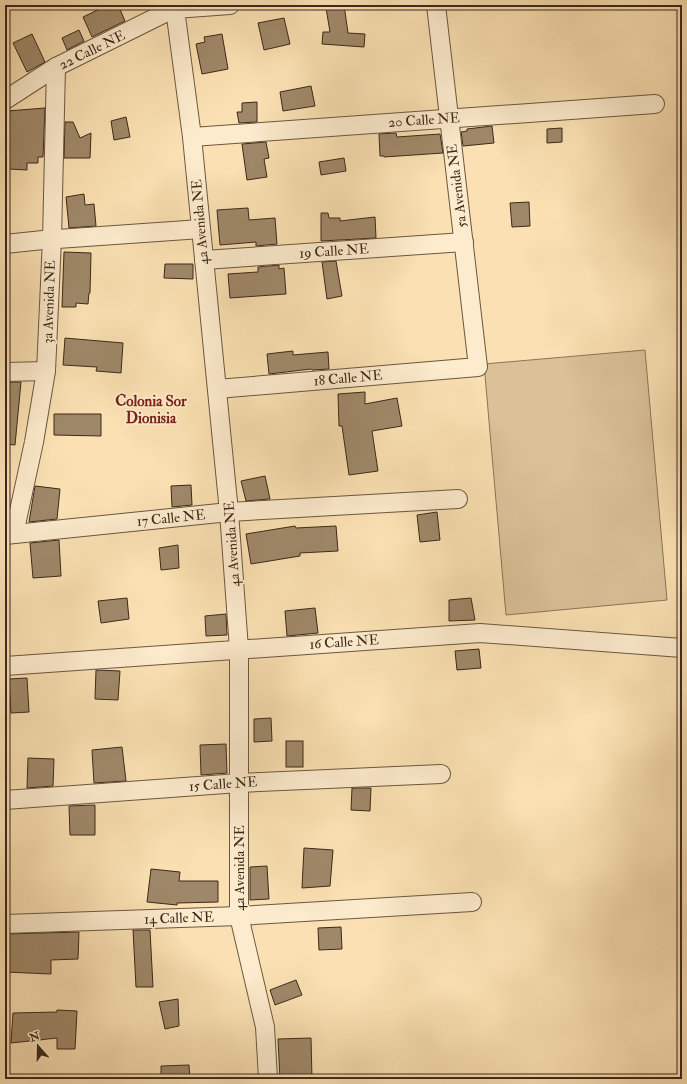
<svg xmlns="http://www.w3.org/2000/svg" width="687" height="1084" font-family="'IM FELL Double Pica',serif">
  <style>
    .green { fill: #dac198; stroke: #8b7559 }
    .building { fill: #9f8869; stroke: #3c291a }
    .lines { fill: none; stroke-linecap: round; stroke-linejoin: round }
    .street-casing { stroke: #6c5740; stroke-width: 20 }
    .street { stroke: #fcebcd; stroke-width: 18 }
    .labels { text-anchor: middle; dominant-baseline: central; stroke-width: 3.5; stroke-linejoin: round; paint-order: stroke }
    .street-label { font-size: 14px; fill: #3c291a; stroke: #fcebcd }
    .neighbourhood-label { font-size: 15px; font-weight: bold; fill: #7a1f14; stroke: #fcebcd }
  </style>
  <rect width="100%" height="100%" fill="#fae0b2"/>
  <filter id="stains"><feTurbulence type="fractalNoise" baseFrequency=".005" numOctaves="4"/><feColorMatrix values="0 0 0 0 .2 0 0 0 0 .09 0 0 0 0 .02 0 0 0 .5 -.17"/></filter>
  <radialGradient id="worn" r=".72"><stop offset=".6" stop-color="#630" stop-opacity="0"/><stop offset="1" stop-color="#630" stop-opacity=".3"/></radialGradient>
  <path class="green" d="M 645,350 L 667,600 L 506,615 L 484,364 Z"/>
  <g class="building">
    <path d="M 108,5 L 118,5 L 125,21 L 92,37 L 83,17 Z"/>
    <path d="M 344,5 L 348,33 L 365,34 L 364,47 L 322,44 L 323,32 L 330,32 L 326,8 Z"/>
    <path d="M 284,18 L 290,44 L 264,50 L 258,23 Z"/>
    <path d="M 79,30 L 84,41 L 67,50 L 62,38 Z"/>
    <path d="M 32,34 L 45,62 L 27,72 L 13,43 Z"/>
    <path d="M 222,34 L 228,69 L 202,74 L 196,44 L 205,42 L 204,37 Z"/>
    <path d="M 311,86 L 315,106 L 283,111 L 280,92 Z"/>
    <path d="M 257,102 L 257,122 L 239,123 L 237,112 L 242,112 L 242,103 Z"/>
    <path d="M 45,108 L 43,157 L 38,157 L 38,163 L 27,163 L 27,170 L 9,169 L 9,132 L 8,132 L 7,111 Z"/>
    <path d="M 126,117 L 130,137 L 114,140 L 111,121 Z"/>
    <path d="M 65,122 L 73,122 L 80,138 L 91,133 L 90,158 L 64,158 Z"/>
    <path d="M 492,126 L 494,143 L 463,146 L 461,132 L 467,131 L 467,129 Z"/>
    <path d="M 562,128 L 562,142 L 547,143 L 547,129 Z"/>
    <path d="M 396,133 L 397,137 L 440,134 L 443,153 L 384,157 L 384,156 L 380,156 L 379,134 Z"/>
    <path d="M 266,142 L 269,158 L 264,159 L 267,177 L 247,180 L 242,144 Z"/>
    <path d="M 344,158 L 346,171 L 321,175 L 319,162 Z"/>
    <path d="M 84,194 L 85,205 L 94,204 L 96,226 L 69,228 L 66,197 Z"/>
    <path d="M 529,202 L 530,226 L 512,227 L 510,203 Z"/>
    <path d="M 248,208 L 249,220 L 275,218 L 277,244 L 256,246 L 256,242 L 220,245 L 217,210 Z"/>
    <path d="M 321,213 L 328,213 L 329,218 L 340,218 L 340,221 L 375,217 L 376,238 L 321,241 Z"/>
    <path d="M 64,252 L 91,253 L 90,293 L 89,293 L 88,304 L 76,303 L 76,307 L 62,307 Z"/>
    <path d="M 336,261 L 342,296 L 327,299 L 322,262 Z"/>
    <path d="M 165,264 L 193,264 L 193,279 L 164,278 Z"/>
    <path d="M 279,265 L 279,269 L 284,268 L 286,294 L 230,298 L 228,274 L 258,272 L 258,267 Z"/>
    <path d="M 65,338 L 123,343 L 121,373 L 96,371 L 97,367 L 63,365 Z"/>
    <path d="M 293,351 L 293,355 L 328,352 L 329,369 L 312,370 L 311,369 L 269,374 L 267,354 Z"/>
    <path d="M 6,382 L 21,382 L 15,445 L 5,444 Z"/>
    <path d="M 365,392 L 365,404 L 397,398 L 402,426 L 372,431 L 378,471 L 349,475 L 342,426 L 339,426 L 338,394 Z"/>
    <path d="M 54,414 L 101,414 L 101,436 L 54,435 Z"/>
    <path d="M 265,476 L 270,499 L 246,501 L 241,481 Z"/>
    <path d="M 191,485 L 192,505 L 172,507 L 171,486 Z"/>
    <path d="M 35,486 L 60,489 L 57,519 L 29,522 Z"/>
    <path d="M 437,512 L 440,540 L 420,542 L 417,515 Z"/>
    <path d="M 295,526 L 296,528 L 336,526 L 338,551 L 300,553 L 300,556 L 251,564 L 246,534 Z"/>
    <path d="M 59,540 L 61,576 L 33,578 L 30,543 Z"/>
    <path d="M 178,545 L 179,568 L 161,570 L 159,548 Z"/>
    <path d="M 127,598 L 129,619 L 101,623 L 98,601 Z"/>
    <path d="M 471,598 L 475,620 L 449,621 L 449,600 Z"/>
    <path d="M 315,608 L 318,633 L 287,636 L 285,611 Z"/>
    <path d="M 226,614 L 227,635 L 206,636 L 205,616 Z"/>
    <path d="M 479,649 L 481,668 L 457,670 L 455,651 Z"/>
    <path d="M 96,670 L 120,671 L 118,700 L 95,699 Z"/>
    <path d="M 27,678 L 29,712 L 11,713 L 9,679 Z"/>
    <path d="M 271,718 L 272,741 L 254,742 L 254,719 Z"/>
    <rect x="286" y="741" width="17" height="26"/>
    <path d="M 226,744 L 227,773 L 201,775 L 200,745 Z"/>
    <path d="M 122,747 L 126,781 L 94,783 L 92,750 Z"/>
    <path d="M 28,758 L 54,759 L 53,786 L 27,788 Z"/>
    <path d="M 352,788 L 371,788 L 370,811 L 351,810 Z"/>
    <path d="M 95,805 L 95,835 L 70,835 L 69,806 Z"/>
    <path d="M 304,848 L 333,850 L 330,886 L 302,888 Z"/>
    <path d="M 267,866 L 269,899 L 250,900 L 250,867 Z"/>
    <path d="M 151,869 L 180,872 L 179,881 L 218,881 L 218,902 L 177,903 L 177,905 L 147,902 Z"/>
    <path d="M 341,927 L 342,949 L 319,950 L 318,928 Z"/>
    <path d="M 133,930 L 150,930 L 153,987 L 136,987 Z"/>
    <path d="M 79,932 L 78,959 L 51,960 L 51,974 L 5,972 L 5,934 Z"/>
    <path d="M 296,980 L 302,995 L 275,1005 L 270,990 Z"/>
    <path d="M 178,999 L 179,1026 L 165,1029 L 159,1002 Z"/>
    <path d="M 57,1010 L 77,1011 L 75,1049 L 57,1049 L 57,1038 L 11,1043 L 13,1013 L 57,1012 Z"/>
    <path d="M 311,1038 L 312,1079 L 280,1079 L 278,1039 Z"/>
    <path d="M 189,1065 L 190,1079 L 161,1079 L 161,1066 Z"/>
  </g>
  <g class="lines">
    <g class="street-casing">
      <g id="street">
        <path d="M 230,5 L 175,9 L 192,137 L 229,512 L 239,649 L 239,916 L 265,1027 L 268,1079"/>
        <path d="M 5,100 L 56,67 L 181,5"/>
        <path d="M 192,137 L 655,104"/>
        <path d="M 5,244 L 43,240 L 201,229"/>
        <path d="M 204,260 L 464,242"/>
        <path d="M 5,372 L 46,371"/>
        <path d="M 217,389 L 478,367 L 436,5"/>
        <path d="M 14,534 L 34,442 L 46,371 L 52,239 L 56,67"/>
        <path d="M 5,535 L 229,512 L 458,499"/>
        <path d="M 5,666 L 480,633 L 682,648"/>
        <path d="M 5,800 L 239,783 L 441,774"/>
        <path d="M 5,924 L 239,916 L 472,902"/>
      </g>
    </g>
    <use href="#street" class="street"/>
  </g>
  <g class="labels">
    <g class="street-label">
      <text transform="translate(92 50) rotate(-26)">22 Calle NE</text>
      <text transform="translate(424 120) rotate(-4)">20 Calle NE</text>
      <text transform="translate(457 186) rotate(-97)">5a Avenida NE</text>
      <text transform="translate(200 222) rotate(-95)">4a Avenida NE</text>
      <text transform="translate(334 251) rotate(-4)">19 Calle NE</text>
      <text transform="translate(49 302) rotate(-88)">3a Avenida NE</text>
      <text transform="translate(348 378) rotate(-5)">18 Calle NE</text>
      <text transform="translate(171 518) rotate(-6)">17 Calle NE</text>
      <text transform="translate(232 544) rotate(-94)">4a Avenida NE</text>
      <text transform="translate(344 642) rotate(-4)">16 Calle NE</text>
      <text transform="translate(223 784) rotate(-4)">15 Calle NE</text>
      <text transform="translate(239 868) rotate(-90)">4a Avenida NE</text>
      <text transform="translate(179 918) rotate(-2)">14 Calle NE</text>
    </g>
    <g class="neighbourhood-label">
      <text x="151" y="401">Colonia Sor<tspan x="151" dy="17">Dionisia</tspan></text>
    </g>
  </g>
  <rect width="687" height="1084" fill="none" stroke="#fae0b2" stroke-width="20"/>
  <rect x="6" y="6" width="675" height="1072" fill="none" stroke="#3c291a" stroke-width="2"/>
  <rect x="10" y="10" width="667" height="1064" fill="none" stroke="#3c291a"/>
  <g transform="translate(38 1046) rotate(340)" stroke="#fcebcd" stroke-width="3" paint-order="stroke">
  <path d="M0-3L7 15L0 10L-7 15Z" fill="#3c291a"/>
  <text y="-6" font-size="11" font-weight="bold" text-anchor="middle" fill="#3c291a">N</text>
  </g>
  <rect width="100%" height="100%" filter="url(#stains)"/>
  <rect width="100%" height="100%" fill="url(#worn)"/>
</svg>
